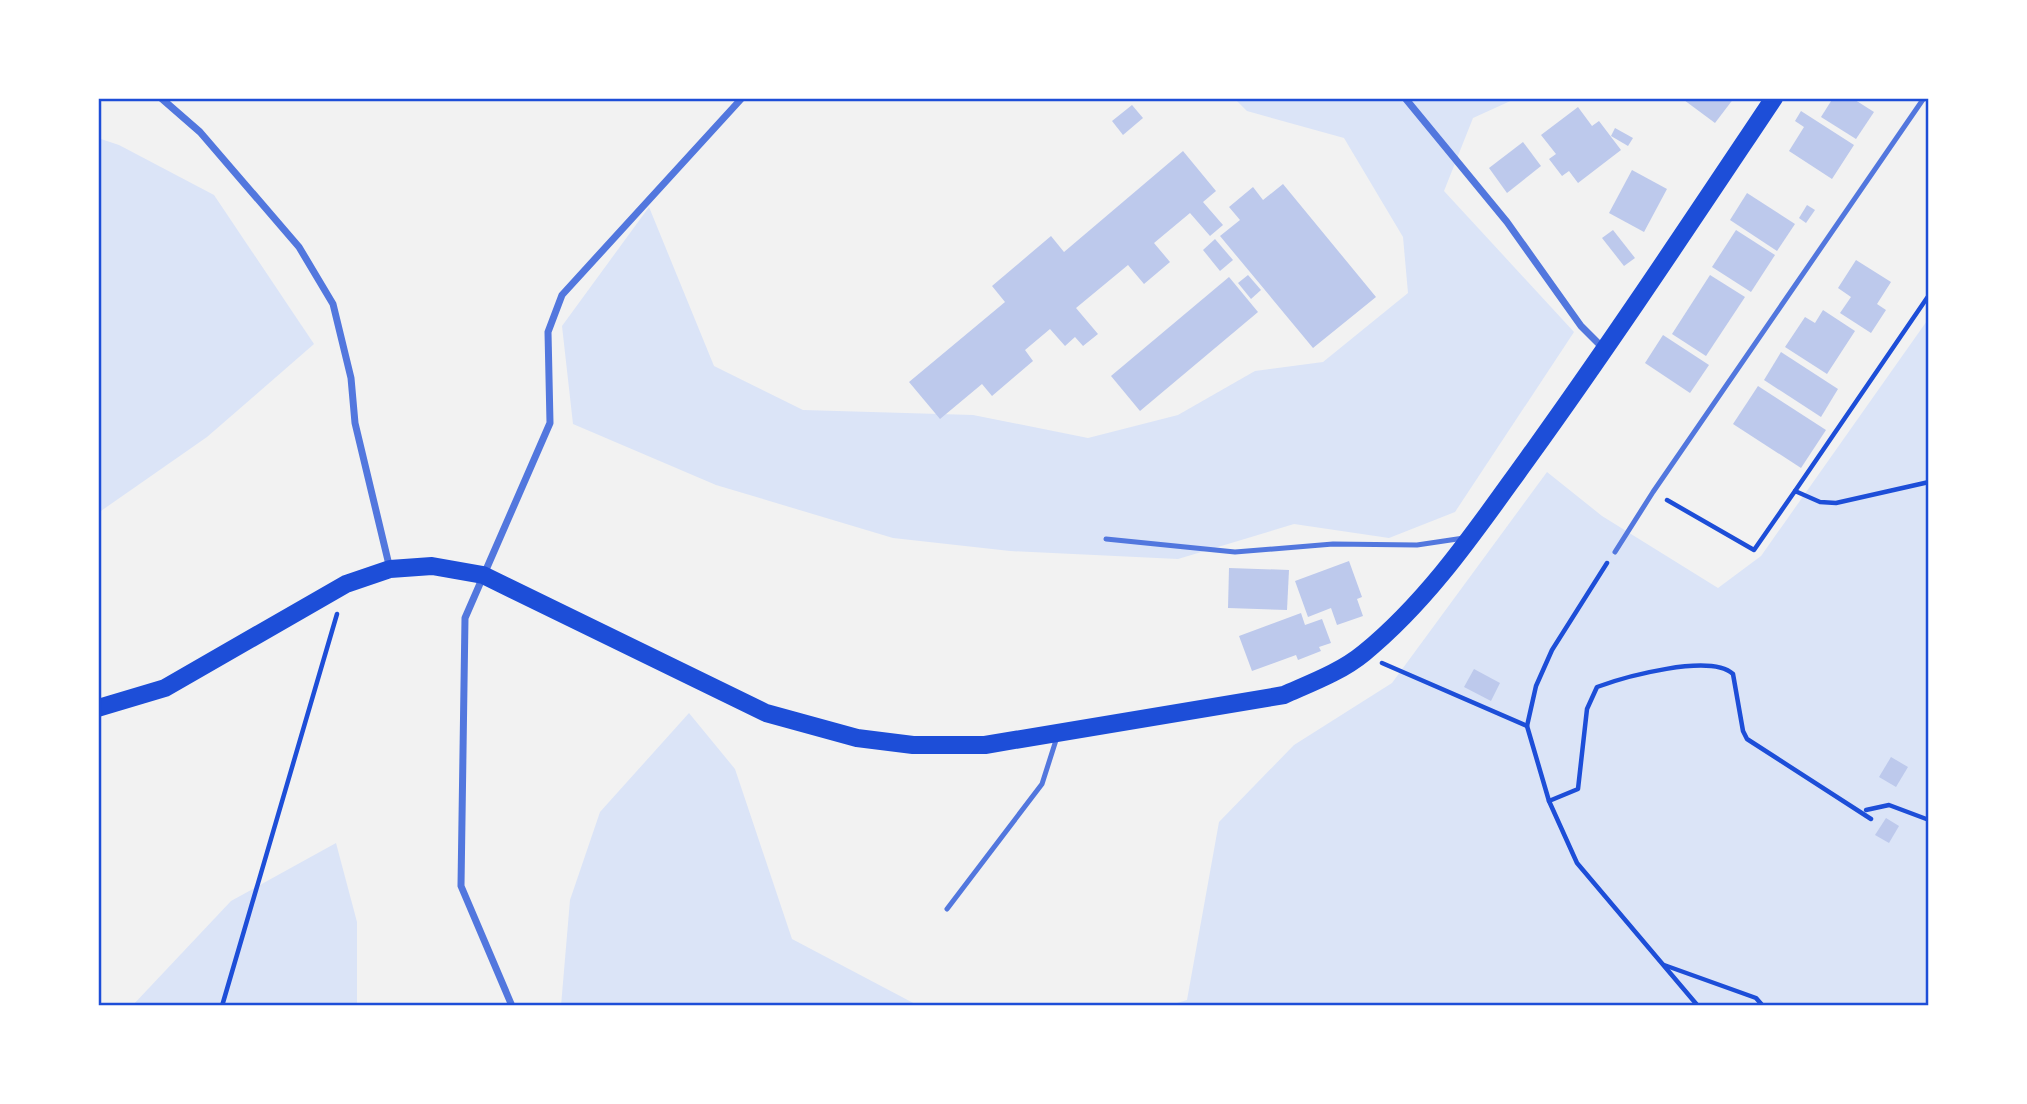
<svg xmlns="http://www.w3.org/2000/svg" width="2027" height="1104" font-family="'Public Sans',sans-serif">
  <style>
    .green { fill: #dbe4f7 }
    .building { fill: #bdc9ec }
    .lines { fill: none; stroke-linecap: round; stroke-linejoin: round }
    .path { stroke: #1d4ed8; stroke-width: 4.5 }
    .service { stroke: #5277de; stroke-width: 5 }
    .minor { stroke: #5277de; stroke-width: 7 }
    .primary { stroke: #1d4ed8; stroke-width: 18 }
    .neatline { fill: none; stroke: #1d4ed8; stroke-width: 2.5 }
  </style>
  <rect width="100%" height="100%" fill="#f2f2f2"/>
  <g class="green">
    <path d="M 1234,98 L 1517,98 L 1473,118 L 1444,191 L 1574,332 L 1455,512 L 1389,538 L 1294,524 L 1178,559 L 1010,551 L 893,538 L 716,485 L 573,424 L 562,326 L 649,207 L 714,366 L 803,410 L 973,415 L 1088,438 L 1178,415 L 1255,371 L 1323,362 L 1408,293 L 1403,237 L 1344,138 L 1247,111 Z"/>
    <path d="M 98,138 L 119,145 L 214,195 L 314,344 L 207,437 L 98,513 Z"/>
    <path d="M 1929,318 L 1929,1006 L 1167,1006 L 1187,1000 L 1219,822 L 1294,745 L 1392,683 L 1547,472 L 1602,516 L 1718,588 L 1761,556 Z"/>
    <path d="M 689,713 L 735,769 L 792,939 L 919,1006 L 561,1006 L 570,900 L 600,812 Z"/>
    <path d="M 336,843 L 357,922 L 357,1006 L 132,1006 L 231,901 Z"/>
  </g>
  <g class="building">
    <path d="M 1686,98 L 1734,98 L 1715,123 L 1684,100 Z"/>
    <path d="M 1833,98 L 1852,98 L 1874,112 L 1856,139 L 1821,117 Z"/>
    <path d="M 1132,105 L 1143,118 L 1123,135 L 1112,121 Z"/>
    <path d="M 1578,107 L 1592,126 L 1599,121 L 1621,150 L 1578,183 L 1569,171 L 1562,176 L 1549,159 L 1556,154 L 1541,135 Z"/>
    <path d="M 1801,111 L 1854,145 L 1832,179 L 1789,151 L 1804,127 L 1795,121 Z"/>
    <path d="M 1615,128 L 1633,138 L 1628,146 L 1611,136 Z"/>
    <path d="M 1523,142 L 1541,166 L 1507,193 L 1489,168 Z"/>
    <path d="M 1183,151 L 1216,191 L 1203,202 L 1223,225 L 1210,236 L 1190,213 L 1154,243 L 1170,262 L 1144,284 L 1128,265 L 1076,308 L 1098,334 L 1083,346 L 1075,337 L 1065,346 L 1050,329 L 1025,350 L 1033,361 L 992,396 L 982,384 L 940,419 L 909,382 L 1005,302 L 992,286 L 1051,236 L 1064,252 Z"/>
    <path d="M 1632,170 L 1667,189 L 1644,232 L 1609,213 Z"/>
    <path d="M 1283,184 L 1376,297 L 1313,348 L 1220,236 L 1240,220 L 1229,207 L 1253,187 L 1263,200 Z"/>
    <path d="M 1747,193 L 1795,224 L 1777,251 L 1730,220 Z"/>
    <path d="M 1807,205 L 1815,210 L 1806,223 L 1799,218 Z"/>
    <path d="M 1613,230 L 1635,258 L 1624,266 L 1602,238 Z"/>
    <path d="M 1736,230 L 1775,255 L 1751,292 L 1712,267 Z"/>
    <path d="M 1215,239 L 1233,260 L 1220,271 L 1203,250 Z"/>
    <path d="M 1856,260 L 1891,282 L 1877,304 L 1886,310 L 1871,333 L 1840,313 L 1851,297 L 1838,288 Z"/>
    <path d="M 1248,275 L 1261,290 L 1251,299 L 1238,283 Z"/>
    <path d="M 1710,275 L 1745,297 L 1706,356 L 1672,334 Z"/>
    <path d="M 1229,277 L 1258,312 L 1140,411 L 1111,376 Z"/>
    <path d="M 1823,310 L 1855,331 L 1827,374 L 1785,347 L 1805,317 L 1815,323 Z"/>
    <path d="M 1663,335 L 1709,365 L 1690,393 L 1645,363 Z"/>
    <path d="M 1781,352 L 1838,389 L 1821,417 L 1764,380 Z"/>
    <path d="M 1758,386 L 1826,430 L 1801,468 L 1733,424 Z"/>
    <path d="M 1349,561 L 1362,597 L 1357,599 L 1363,616 L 1337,625 L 1331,608 L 1308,617 L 1295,581 Z"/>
    <path d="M 1229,568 L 1289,570 L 1287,610 L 1228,608 Z"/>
    <path d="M 1301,613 L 1305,625 L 1322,619 L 1331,643 L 1319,647 L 1321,651 L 1298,660 L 1296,655 L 1252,671 L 1239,636 Z"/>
    <path d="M 1474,669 L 1500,683 L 1491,701 L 1464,687 Z"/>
    <path d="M 1891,757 L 1908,767 L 1896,787 L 1879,777 Z"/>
    <path d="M 1886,818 L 1899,826 L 1889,843 L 1875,835 Z"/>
  </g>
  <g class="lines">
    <g class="path">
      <path d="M 1795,491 L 1929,295"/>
      <path d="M 1667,500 L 1754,550 L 1795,491 L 1820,502 L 1836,503 L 1929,482"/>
      <path d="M 1607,563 L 1552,650 L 1536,686 L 1527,726 L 1549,801 L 1577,863 L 1698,1006"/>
      <path d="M 1382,663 L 1527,726"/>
      <path d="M 1549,801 L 1578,789 L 1587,709 L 1597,687 C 1624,677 1710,653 1733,674 L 1743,731 L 1747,739 L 1871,819"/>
      <path d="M 1866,810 L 1889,805 L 1929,820"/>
      <path d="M 1664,965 L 1756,998 L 1763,1006"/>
      <path d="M 222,1006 L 337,614"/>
    </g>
    <g class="service">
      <path d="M 1106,539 L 1235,552 L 1333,544 L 1417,545 L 1464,538"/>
      <path d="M 1615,552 L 1653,492 L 1924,98"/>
      <path d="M 947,909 L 1042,784 L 1057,737"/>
    </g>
    <g class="minor">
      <path d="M 161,98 L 200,132 L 299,247 L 333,304 L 351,378 L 355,423 L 390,569"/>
      <path d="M 1405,98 L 1507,222 L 1581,326 L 1604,349"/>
      <path d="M 512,1006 L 461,886 L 465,618 L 550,423 L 548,332 L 562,295 L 742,98"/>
    </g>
    <path class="primary" d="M 98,708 L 165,688 L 346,584 L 390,569 L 432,566 L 483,575 L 766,713 L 857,738 L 913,745 L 985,745 L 1284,695 C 1311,683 1341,672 1364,653 C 1430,599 1478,527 1528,458 C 1613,340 1693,219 1774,98"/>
  </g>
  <rect width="2027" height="1104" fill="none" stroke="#ffffff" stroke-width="200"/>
  <rect x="100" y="100" width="1827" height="904" class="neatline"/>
</svg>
